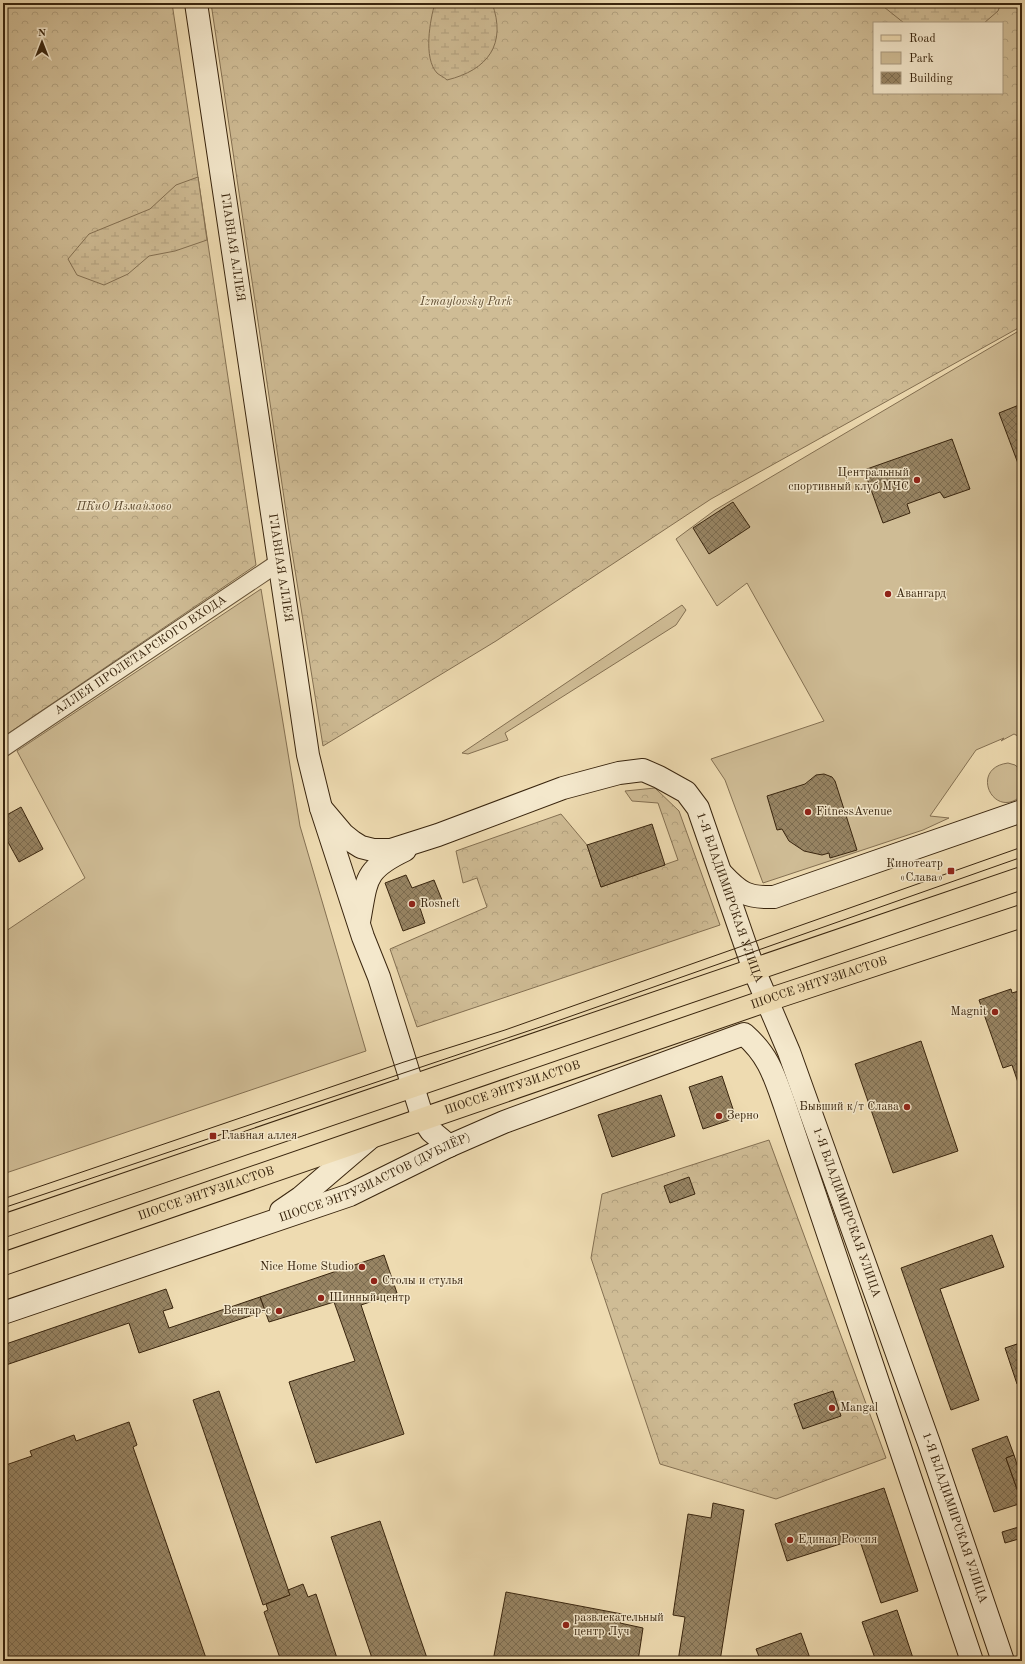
<svg xmlns="http://www.w3.org/2000/svg" width="1025" height="1664" font-family="'Old Standard TT',serif">
  <style>
    .green { fill: #cfbc95; stroke: #847052 }
    .forest { fill: url(#forest-crowns); stroke: #847052; fill-rule: evenodd }
    .wetland { fill: url(#wetland-marsh); stroke: #847052 }
    .building { fill: url(#building-cross-hatch); stroke: #39250e }
    .lines { fill: none; stroke-linecap: round; stroke-linejoin: round }
    .minor-casing { stroke: #665237; stroke-width: 19 }
    .secondary-casing { stroke: #39250e; stroke-width: 24 }
    .primary-casing { stroke: #39250e; stroke-width: 24 }
    .minor { stroke: #f4e8cc; stroke-width: 17 }
    .secondary { stroke: #f4e8cc; stroke-width: 22 }
    .primary { stroke: #eedbb1; stroke-width: 22 }
    .tram { stroke: #39250e; stroke-width: 1 }
    .poi-dot { fill: #8f2418; stroke: #f4e8cc; stroke-width: 1.5 }
    .labels { text-anchor: middle; dominant-baseline: central; stroke-width: 3; stroke-linejoin: round; paint-order: stroke }
    .street-label { font-size: 12px; fill: #39250e; stroke: #f4e8cc }
    .park-label { font-size: 12px; font-style: italic; fill: #5e4b30; stroke: #f4e8cc }
    .poi-label { font-size: 12px; fill: #39250e; stroke: #f4e8cc; text-anchor: start }
  </style>
  <defs>
    <pattern id="forest-crowns" width="20" height="18" patternUnits="userSpaceOnUse"><rect width="20" height="18" fill="#cfbc95"/><path d="M2 6a3 3 0 1 1 6 0M12 15a3 3 0 1 1 6 0" fill="none" stroke="#b2a17f"/></pattern>
    <pattern id="wetland-marsh" width="20" height="14" patternUnits="userSpaceOnUse"><rect width="20" height="14" fill="#cfbc95"/><path d="M1 5h8M5 5V1M11 12h8M15 12V8" fill="none" stroke="#b2a17f"/></pattern>
    <pattern id="building-cross-hatch" width="8" height="8" patternUnits="userSpaceOnUse"><rect width="8" height="8" fill="#978463"/><path d="M0 0l8 8M0 8l8-8" fill="none" stroke="#7c6c50"/></pattern>
  </defs>
  <rect width="100%" height="100%" fill="#eedbb1"/>
  <filter id="stains"><feTurbulence type="fractalNoise" baseFrequency=".005" numOctaves="4"/><feColorMatrix values="0 0 0 0 .2 0 0 0 0 .09 0 0 0 0 .02 0 0 0 .5 -.17"/></filter>
  <radialGradient id="worn" r=".72"><stop offset=".6" stop-color="#630" stop-opacity="0"/><stop offset="1" stop-color="#630" stop-opacity=".3"/></radialGradient>
  <g class="green">
    <path d="M 1022,329 L 1022,738 L 1014,734 L 1001,741 L 1004,738 L 976,750 L 930,816 L 949,818 L 923,830 L 763,883 L 725,780 L 711,759 L 824,721 L 747,583 L 717,606 L 676,539 L 715,510 Z"/>
    <path d="M 261,589 L 300,826 L 366,1051 L 3,1174 L 3,933 L 85,878 L 17,751 Z"/>
    <path d="M 682,605 L 686,610 L 676,625 L 505,733 L 508,740 L 468,754 L 462,753 Z"/>
    <path d="M 1008,763 L 1015,765 L 1022,771 L 1022,795 C 994,822 968,768 1008,763 Z"/>
  </g>
  <g class="forest">
    <path d="M 3,3 L 172,3 L 256,565 L 3,737 Z"/>
    <path d="M 211,3 L 1022,3 L 1022,326 L 711,499 L 496,641 L 323,746 L 291,545 ZM 874,23 L 1002,23 L 1002,93 L 874,93 Z"/>
    <path d="M 655,788 L 679,811 L 720,925 L 417,1027 L 390,949 L 487,907 L 477,878 L 463,883 L 456,851 L 561,814 L 587,845 L 601,887 L 678,860 L 658,803 L 632,801 L 625,791 Z"/>
    <path d="M 769,1140 L 886,1458 L 776,1499 L 660,1464 L 591,1258 L 602,1194 Z"/>
  </g>
  <g class="wetland">
    <path d="M 435,3 L 492,3 C 507,44 488,70 447,80 C 444,77 439,75 437,73 C 423,58 430,20 435,3 Z"/>
    <path d="M 882,3 L 1001,3 L 998,11 L 984,23 L 904,23 L 884,7 Z"/>
    <path d="M 198,177 L 207,240 L 175,251 L 149,256 L 128,274 L 104,285 L 77,275 L 68,259 L 89,234 L 150,209 L 176,185 Z"/>
  </g>
  <g class="building">
    <path d="M 1019,405 L 1022,412 L 1022,474 L 999,413 Z"/>
    <path d="M 952,439 L 970,489 L 944,498 L 940,492 L 907,504 L 910,513 L 883,523 L 864,470 Z"/>
    <path d="M 733,502 L 750,527 L 709,554 L 693,528 Z"/>
    <path d="M 824,774 L 832,777 L 835,781 L 857,850 L 830,858 L 829,853 L 822,855 L 804,851 L 789,841 L 782,829 L 777,830 L 767,796 L 805,784 L 816,775 Z"/>
    <path d="M 21,807 L 43,849 L 19,862 L 3,833 L 3,817 Z"/>
    <path d="M 652,824 L 665,865 L 601,887 L 587,845 Z"/>
    <path d="M 406,875 L 412,888 L 434,880 L 442,900 L 420,908 L 425,923 L 403,931 L 385,883 Z"/>
    <path d="M 1011,989 L 1012,993 L 1022,990 L 1022,1094 L 1012,1065 L 1003,1068 L 979,1000 Z"/>
    <path d="M 921,1041 L 958,1151 L 893,1173 L 855,1064 Z"/>
    <path d="M 722,1076 L 736,1118 L 703,1129 L 689,1087 Z"/>
    <path d="M 661,1095 L 675,1136 L 612,1157 L 598,1115 Z"/>
    <path d="M 689,1177 L 695,1194 L 670,1203 L 664,1186 Z"/>
    <path d="M 992,1235 L 1004,1267 L 940,1289 L 979,1400 L 951,1410 L 901,1268 Z"/>
    <path d="M 384,1255 L 397,1293 L 361,1305 L 404,1434 L 316,1463 L 289,1382 L 355,1361 L 334,1302 L 269,1322 L 260,1297 Z"/>
    <path d="M 166,1289 L 173,1308 L 163,1311 L 169,1328 L 260,1297 L 265,1311 L 139,1353 L 129,1323 L 3,1366 L 3,1345 Z"/>
    <path d="M 1017,1344 L 1022,1358 L 1022,1382 L 1017,1384 L 1005,1348 Z"/>
    <path d="M 219,1391 L 290,1595 L 263,1605 L 193,1400 Z"/>
    <path d="M 833,1391 L 841,1416 L 803,1429 L 794,1404 Z"/>
    <path d="M 129,1422 L 137,1445 L 133,1447 L 207,1661 L 3,1661 L 3,1466 L 32,1456 L 30,1451 L 74,1435 L 76,1441 Z"/>
    <path d="M 1007,1436 L 1014,1455 L 1006,1458 L 1022,1503 L 994,1512 L 972,1449 Z"/>
    <path d="M 1014,1455 L 1020,1474 L 1022,1473 L 1022,1503 L 1006,1458 Z"/>
    <path d="M 884,1488 L 918,1591 L 881,1603 L 859,1538 L 787,1561 L 775,1524 Z"/>
    <path d="M 713,1503 L 744,1510 L 720,1661 L 678,1661 L 685,1617 L 673,1615 L 688,1514 L 711,1518 Z"/>
    <path d="M 380,1521 L 428,1661 L 373,1661 L 331,1537 Z"/>
    <path d="M 1022,1526 L 1022,1538 L 1005,1543 L 1002,1532 Z"/>
    <path d="M 303,1584 L 308,1597 L 316,1594 L 337,1658 L 329,1661 L 281,1661 L 264,1612 L 268,1610 L 266,1604 L 290,1595 L 288,1590 Z"/>
    <path d="M 506,1592 L 622,1614 L 620,1623 L 643,1628 L 638,1661 L 493,1661 Z"/>
    <path d="M 897,1610 L 914,1661 L 876,1661 L 862,1622 Z"/>
    <path d="M 801,1633 L 811,1661 L 754,1661 L 760,1659 L 756,1649 Z"/>
  </g>
  <g class="lines">
    <g class="minor-casing">
      <g id="minor">
        <path id="s1" d="M 3,748 L 278,563"/>
      </g>
    </g>
    <g class="secondary-casing">
      <g id="secondary">
        <path id="s2" d="M 196,3 L 308,755 L 321,808 L 363,937 L 379,977 L 423,1119 L 431,1131 L 449,1146"/>
        <path id="s3" d="M 321,808 L 343,834 L 353,842 L 361,847 L 373,850 L 391,850 L 438,835 L 563,788 L 619,773 L 643,770 L 659,777 L 686,792 L 698,808 L 754,970 L 789,1052 L 929,1443 L 1003,1661"/>
        <path d="M 722,874 C 740,893 747,898 774,897 L 1022,811"/>
        <path d="M 359,922 C 367,880 363,870 405,850"/>
        <path d="M 281,1211 L 300,1198 L 369,1139"/>
        <path id="s4" d="M 3,1313 L 350,1195 L 449,1146 L 504,1122 L 744,1034 C 769,1056 774,1075 785,1106 L 972,1661"/>
      </g>
    </g>
    <g class="primary-casing">
      <g id="primary">
        <path d="M 3,1226 L 1022,878"/>
        <path id="s5" d="M 3,1264 L 768,1000 L 1022,916"/>
      </g>
    </g>
    <use href="#minor" class="minor"/>
    <use href="#secondary" class="secondary"/>
    <use href="#primary" class="primary"/>
    <g class="tram">
      <path d="M 3,1199 L 404,1062 L 505,1030 L 1022,847"/>
      <path d="M 3,1208 L 543,1026 L 1022,857"/>
    </g>
  </g>
  <g class="poi-dot">
    <circle cx="917" cy="480" r="4"/>
    <circle cx="888" cy="594" r="4"/>
    <circle cx="808" cy="812" r="4"/>
    <rect x="947" y="867" width="8" height="8" rx="2"/>
    <circle cx="412" cy="904" r="4"/>
    <circle cx="995" cy="1012" r="4"/>
    <circle cx="907" cy="1107" r="4"/>
    <circle cx="719" cy="1116" r="4"/>
    <rect x="209" y="1132" width="8" height="8" rx="2"/>
    <circle cx="362" cy="1267" r="4"/>
    <circle cx="374" cy="1281" r="4"/>
    <circle cx="321" cy="1298" r="4"/>
    <circle cx="279" cy="1311" r="4"/>
    <circle cx="832" cy="1408" r="4"/>
    <circle cx="790" cy="1540" r="4"/>
    <circle cx="566" cy="1625" r="4"/>
  </g>
  <g class="labels">
    <g class="street-label">
      <text stroke="none"><textPath href="#s2" startOffset="247">ГЛАВНАЯ АЛЛЕЯ</textPath></text>
      <text stroke="none"><textPath href="#s2" startOffset="571">ГЛАВНАЯ АЛЛЕЯ</textPath></text>
      <text stroke="none"><textPath href="#s1" startOffset="166">АЛЛЕЯ ПРОЛЕТАРСКОГО ВХОДА</textPath></text>
      <text stroke="none"><textPath href="#s3" startOffset="515">1-Я ВЛАДИМИРСКАЯ УЛИЦА</textPath></text>
      <text stroke="none"><textPath href="#s5" startOffset="863">ШОССЕ ЭНТУЗИАСТОВ</textPath></text>
      <text stroke="none"><textPath href="#s5" startOffset="539">ШОССЕ ЭНТУЗИАСТОВ</textPath></text>
      <text stroke="none"><textPath href="#s4" startOffset="396">ШОССЕ ЭНТУЗИАСТОВ (ДУБЛЁР)</textPath></text>
      <text stroke="none"><textPath href="#s5" startOffset="215">ШОССЕ ЭНТУЗИАСТОВ</textPath></text>
      <text stroke="none"><textPath href="#s3" startOffset="851">1-Я ВЛАДИМИРСКАЯ УЛИЦА</textPath></text>
      <text stroke="none"><textPath href="#s3" startOffset="1175">1-Я ВЛАДИМИРСКАЯ УЛИЦА</textPath></text>
    </g>
    <g class="park-label">
      <text x="466" y="302">Izmaylovsky Park</text>
      <text x="124" y="507">ПКиО Измайлово</text>
    </g>
    <g class="poi-label">
      <text x="909" y="473" text-anchor="end">Центральный<tspan x="909" dy="14">спортивный клуб МЧС</tspan></text>
      <text x="896" y="594">Авангард</text>
      <text x="816" y="812">FitnessAvenue</text>
      <text x="943" y="864" text-anchor="end">Кинотеатр<tspan x="943" dy="14">«Слава»</tspan></text>
      <text x="420" y="904">Rosneft</text>
      <text x="987" y="1012" text-anchor="end">Magnit</text>
      <text x="899" y="1107" text-anchor="end">Бывший к/т Слава</text>
      <text x="727" y="1116">Зерно</text>
      <text x="221" y="1136">Главная аллея</text>
      <text x="354" y="1267" text-anchor="end">Nice Home Studio</text>
      <text x="382" y="1281">Столы и стулья</text>
      <text x="329" y="1298">Шинный центр</text>
      <text x="271" y="1311" text-anchor="end">Вентар-с</text>
      <text x="840" y="1408">Mangal</text>
      <text x="798" y="1540">Единая Россия</text>
      <text x="574" y="1618">развлекательный<tspan x="574" dy="14">центр Луч</tspan></text>
    </g>
  </g>
  <rect width="1025" height="1664" fill="none" stroke="#eedbb1" stroke-width="16"/>
  <rect x="4" y="4" width="1017" height="1656" fill="none" stroke="#39250e" stroke-width="2"/>
  <rect x="8" y="8" width="1009" height="1648" fill="none" stroke="#39250e"/>
  <rect x="873" y="22" width="130" height="72" fill="#f4e8cc" stroke="#a99a80"/>
  <rect x="881" y="35" width="20" height="6" fill="#eedbb1" stroke="#a99a80"/>
  <text x="909" y="42" font-size="12" fill="#39250e">Road</text>
  <rect x="881" y="52" width="20" height="12" fill="#cfbc95" stroke="#a99a80"/>
  <text x="909" y="62" font-size="12" fill="#39250e">Park</text>
  <rect x="881" y="72" width="20" height="12" fill="url(#building-cross-hatch)" stroke="#a99a80"/>
  <text x="909" y="82" font-size="12" fill="#39250e">Building</text>
  <g transform="translate(42 42)" stroke="#f4e8cc" stroke-width="3" paint-order="stroke">
  <path d="M0-3L7 15L0 10L-7 15Z" fill="#39250e"/>
  <text y="-6" font-size="11" font-weight="bold" text-anchor="middle" fill="#39250e">N</text>
  </g>
  <rect width="100%" height="100%" filter="url(#stains)"/>
  <rect width="100%" height="100%" fill="url(#worn)"/>
</svg>
